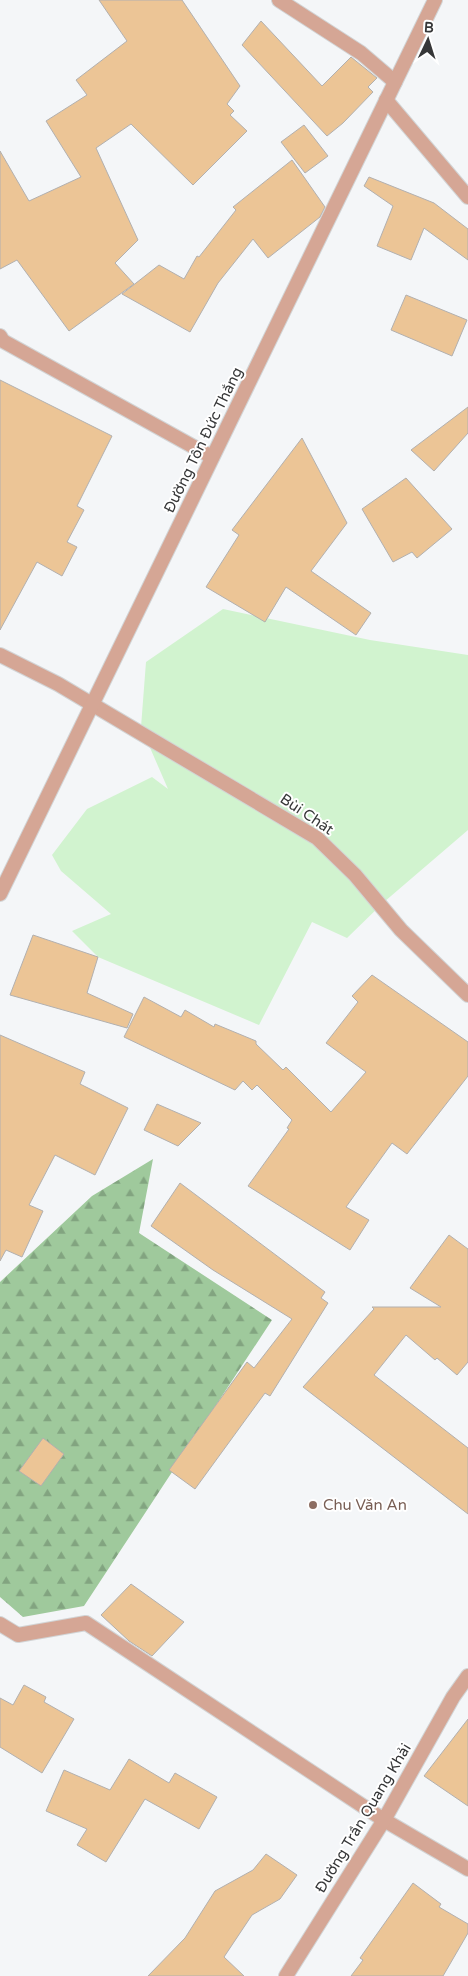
<svg xmlns="http://www.w3.org/2000/svg" width="468" height="1976" font-family="'Varela Round',sans-serif">
  <style>
    .grass { fill: #d1f3cf }
    .forest { fill: url(#forest-firs) }
    .building { fill: #ecc596; stroke: #b2b0af }
    .lines { fill: none; stroke-linecap: round; stroke-linejoin: round }
    .minor-casing { stroke: #d2d4d5; stroke-width: 16 }
    .tertiary-casing { stroke: #d2d4d5; stroke-width: 16 }
    .minor { stroke: #d5a695; stroke-width: 14 }
    .tertiary { stroke: #d5a695; stroke-width: 14 }
    .education-dot { fill: #8d6e63; stroke: #fff; stroke-width: 2 }
    .labels { text-anchor: middle; dominant-baseline: central; stroke-width: 4; stroke-linejoin: round; paint-order: stroke }
    .street-label { font-size: 15px; fill: #363738; stroke: #fff }
    .education-label { font-size: 15px; fill: #785e54; stroke: #fff; text-anchor: start }
  </style>
  <defs>
    <pattern id="forest-firs" width="22" height="20" patternUnits="userSpaceOnUse" patternTransform="scale(1.25)"><rect width="22" height="20" fill="#9fc99c"/><path d="M5 1l3.5 6h-7zM16 11l3.5 6h-7z" fill="#82a480"/></pattern>
  </defs>
  <rect width="100%" height="100%" fill="#f4f6f8"/>
  <path class="grass" d="M 223,609 L 370,640 L 468,655 L 468,830 L 384,902 L 347,938 L 312,922 L 259,1025 L 98,957 L 72,931 L 111,914 L 61,871 L 52,855 L 87,809 L 152,777 L 168,789 L 141,727 L 146,662 Z"/>
  <path class="forest" d="M 153,1159 L 139,1233 L 272,1320 L 84,1606 L 23,1617 L 0,1597 L 0,1282 L 92,1196 Z"/>
  <g class="building">
    <path d="M 99,0 L 182,0 L 240,86 L 227,104 L 234,111 L 230,115 L 247,131 L 193,185 L 131,124 L 96,148 L 138,240 L 115,263 L 134,284 L 69,331 L 17,260 L 0,269 L 0,151 L 29,201 L 81,177 L 46,121 L 87,95 L 76,80 L 127,41 Z"/>
    <path d="M 261,21 L 322,86 L 351,57 L 377,78 L 368,87 L 373,92 L 343,123 L 327,136 L 242,45 Z"/>
    <path d="M 304,125 L 328,156 L 305,173 L 281,142 Z"/>
    <path d="M 292,160 L 325,207 L 320,217 L 268,258 L 253,239 L 218,283 L 190,332 L 122,294 L 159,265 L 184,279 L 197,256 L 199,257 L 236,210 L 233,207 Z"/>
    <path d="M 369,177 L 434,203 L 468,229 L 468,260 L 424,228 L 411,260 L 377,246 L 393,206 L 364,186 Z"/>
    <path d="M 406,295 L 467,320 L 452,356 L 391,330 Z"/>
    <path d="M 0,380 L 112,436 L 77,506 L 84,510 L 67,542 L 77,547 L 62,576 L 37,562 L 0,630 Z"/>
    <path d="M 468,407 L 468,433 L 434,471 L 411,450 Z"/>
    <path d="M 302,438 L 347,523 L 311,571 L 371,613 L 356,635 L 286,587 L 265,622 L 206,587 L 239,535 L 232,530 Z"/>
    <path d="M 406,478 L 452,529 L 417,558 L 412,552 L 393,562 L 362,509 Z"/>
    <path d="M 33,935 L 98,957 L 87,993 L 133,1014 L 127,1028 L 10,995 Z"/>
    <path d="M 372,975 L 468,1042 L 468,1076 L 407,1154 L 392,1143 L 346,1207 L 369,1220 L 350,1250 L 248,1186 L 289,1129 L 287,1128 L 292,1120 L 257,1085 L 252,1090 L 243,1081 L 235,1090 L 124,1037 L 144,997 L 181,1017 L 185,1010 L 214,1027 L 215,1024 L 256,1041 L 256,1044 L 283,1070 L 286,1067 L 331,1112 L 366,1072 L 326,1043 L 358,1002 L 352,996 Z"/>
    <path d="M 0,1035 L 85,1072 L 80,1084 L 128,1108 L 95,1175 L 55,1155 L 29,1205 L 43,1211 L 22,1257 L 6,1250 L 0,1261 Z"/>
    <path d="M 157,1104 L 201,1123 L 178,1146 L 144,1130 Z"/>
    <path d="M 180,1183 L 325,1292 L 321,1298 L 328,1303 L 270,1396 L 265,1393 L 195,1489 L 169,1470 L 247,1362 L 254,1368 L 292,1319 L 213,1270 L 151,1226 Z"/>
    <path d="M 449,1235 L 468,1249 L 468,1362 L 457,1375 L 437,1358 L 435,1360 L 406,1335 L 374,1375 L 468,1448 L 468,1514 L 303,1387 L 374,1309 L 372,1307 L 441,1307 L 410,1288 Z"/>
    <path d="M 43,1438 L 64,1454 L 41,1486 L 19,1471 Z"/>
    <path d="M 131,1584 L 184,1622 L 152,1656 L 129,1641 L 101,1615 Z"/>
    <path d="M 24,1685 L 46,1697 L 44,1702 L 74,1719 L 42,1773 L 0,1747 L 0,1698 L 13,1705 Z"/>
    <path d="M 468,1719 L 468,1806 L 424,1776 Z"/>
    <path d="M 129,1759 L 169,1783 L 175,1773 L 217,1797 L 199,1829 L 145,1799 L 106,1862 L 77,1845 L 87,1829 L 46,1811 L 64,1770 L 110,1790 Z"/>
    <path d="M 266,1854 L 297,1875 L 280,1899 L 252,1915 L 224,1957 L 244,1976 L 148,1976 L 185,1938 L 215,1891 L 253,1870 Z"/>
    <path d="M 413,1883 L 441,1904 L 439,1907 L 468,1924 L 468,1933 L 443,1976 L 351,1976 L 363,1960 L 360,1958 Z"/>
  </g>
  <g class="lines">
    <g class="minor-casing">
      <g id="minor">
        <path d="M 279,0 L 361,53 L 395,82"/>
        <path d="M 386,100 L 468,197"/>
        <path d="M 0,336 L 3,341 L 212,457"/>
        <path d="M 0,655 L 58,684 L 317,838 L 355,875 L 401,930 L 468,995"/>
        <path d="M 0,1624 L 18,1635 L 86,1623 L 384,1820 L 468,1869"/>
        <path d="M 286,1976 L 384,1820 L 453,1697 L 468,1676"/>
      </g>
    </g>
    <g class="tertiary-casing">
      <path id="tertiary" d="M 0,894 L 435,0"/>
    </g>
    <use href="#minor" class="minor"/>
    <use href="#tertiary" class="tertiary"/>
  </g>
  <circle class="education-dot" cx="313" cy="1505" r="5"/>
  <g class="labels">
    <g class="street-label">
      <text transform="translate(203 440) rotate(-64)">Đường Tôn Đức Thắng</text>
      <text transform="translate(307 814) rotate(34)">Bùi Chát</text>
      <text transform="translate(363 1818) rotate(-59)">Đường Trần Quang Khải</text>
    </g>
    <g class="education-label">
      <text x="323" y="1505">Chu Văn An</text>
    </g>
  </g>
  <g transform="translate(428 40) rotate(4)" stroke="#ffffff" stroke-width="4" paint-order="stroke">
  <path d="M0-4L9 19L0 12L-9 19Z" fill="#363738"/>
  <text y="-8" font-size="14" font-weight="bold" text-anchor="middle" fill="#363738">B</text>
  </g>
</svg>
